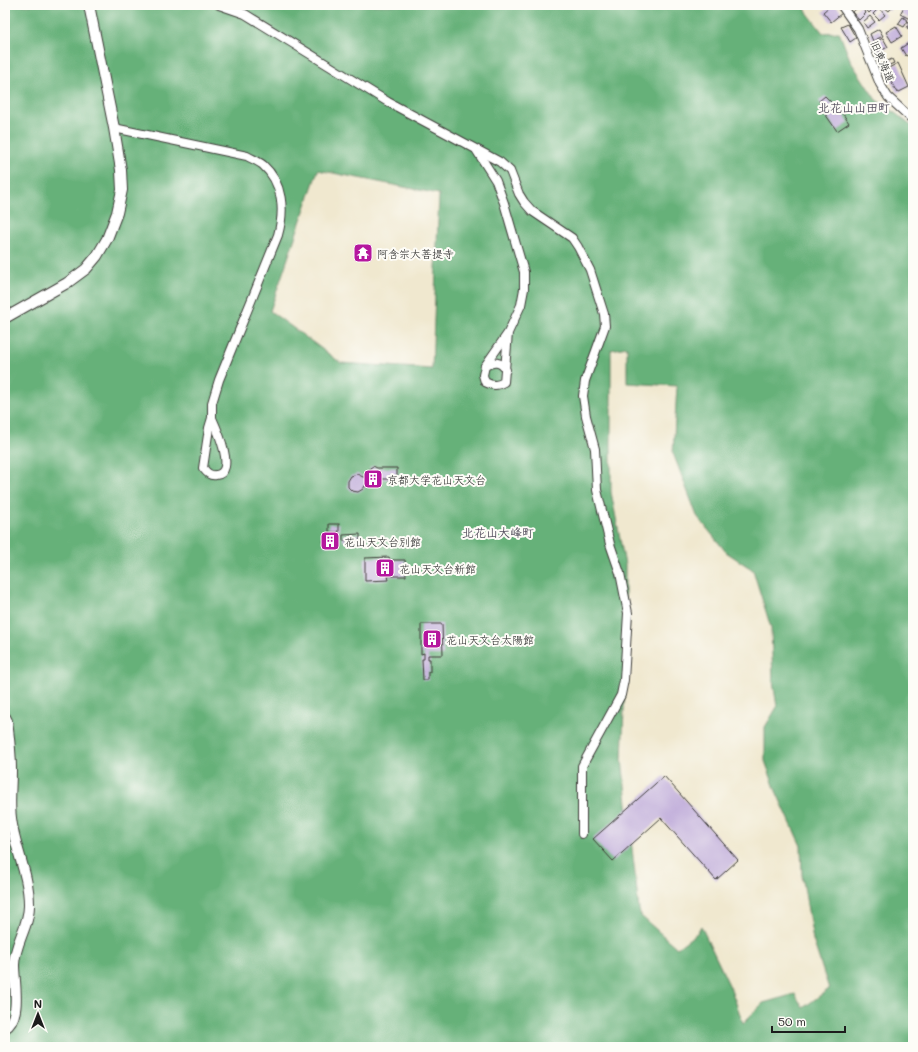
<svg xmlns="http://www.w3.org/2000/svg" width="918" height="1052" font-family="Mali,'Klee One',sans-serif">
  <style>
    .forest { fill: #66b179; stroke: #41664a; fill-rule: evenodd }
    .building { fill: #c3b0db }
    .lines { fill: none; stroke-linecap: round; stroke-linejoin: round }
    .minor-casing { stroke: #3c3b37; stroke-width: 10 }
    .tertiary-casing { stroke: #3c3b37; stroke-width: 12 }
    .minor { stroke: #fff; stroke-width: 8 }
    .tertiary { stroke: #fff; stroke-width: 10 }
    .labels { text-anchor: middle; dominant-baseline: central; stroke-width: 4; stroke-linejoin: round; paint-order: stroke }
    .street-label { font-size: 11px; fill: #1c1c1c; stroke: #fdfcf7 }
    .poi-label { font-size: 11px; fill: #1c1c1c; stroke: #fdfcf7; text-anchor: start }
    .neighbourhood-label { font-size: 12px; font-weight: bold; fill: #56505f; stroke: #fdfcf7 }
  </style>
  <rect width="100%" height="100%" fill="#fdfcf7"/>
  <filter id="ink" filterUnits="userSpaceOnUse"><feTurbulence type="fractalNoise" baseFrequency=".025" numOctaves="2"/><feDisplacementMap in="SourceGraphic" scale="8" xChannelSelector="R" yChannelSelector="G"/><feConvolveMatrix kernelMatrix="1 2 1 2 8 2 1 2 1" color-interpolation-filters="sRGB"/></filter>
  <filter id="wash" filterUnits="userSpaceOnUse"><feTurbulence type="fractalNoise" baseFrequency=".012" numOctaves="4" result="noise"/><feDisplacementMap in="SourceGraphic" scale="16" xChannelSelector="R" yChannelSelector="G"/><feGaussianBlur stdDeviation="0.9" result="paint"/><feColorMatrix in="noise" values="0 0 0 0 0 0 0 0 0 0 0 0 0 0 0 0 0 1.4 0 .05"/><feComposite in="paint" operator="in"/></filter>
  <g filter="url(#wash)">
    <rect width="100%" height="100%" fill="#f0e8cf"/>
    <path class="forest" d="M 5,5 L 805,5 L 806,11 L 823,33 L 839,32 L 851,62 L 876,100 L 890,109 L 913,127 L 913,1047 L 5,1047 ZM 318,170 L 439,194 L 432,369 L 341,363 L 270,311 ZM 627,347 L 627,383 L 677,386 L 673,453 L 697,516 L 726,552 L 753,570 L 771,628 L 773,681 L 777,707 L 765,727 L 765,761 L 776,791 L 801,846 L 802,875 L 813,940 L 829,989 L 803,1008 L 795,994 L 763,1003 L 743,1023 L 731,989 L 701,926 L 697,933 L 677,948 L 641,916 L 639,910 L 622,759 L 625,684 L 625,565 L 611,492 L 611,350 Z"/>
    <g id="blocks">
      <g class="building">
        <path d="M 831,5 L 836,5 L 842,13 L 831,22 L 823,12 Z"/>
        <path d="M 862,5 L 877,5 L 869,13 Z"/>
        <path d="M 884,5 L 894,5 L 889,11 L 883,6 Z"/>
        <path d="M 905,5 L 913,9 L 913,14 L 910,19 L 900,14 Z"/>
        <path d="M 860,6 L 866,13 L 859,20 L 852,12 Z"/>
        <path d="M 879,8 L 885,15 L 879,20 L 873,14 Z"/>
        <path d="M 870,16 L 875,22 L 867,28 L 863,22 Z"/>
        <path d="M 903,17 L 908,21 L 904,27 L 898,24 Z"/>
        <path d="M 910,22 L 913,24 L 912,30 L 907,28 Z"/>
        <path d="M 848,24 L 856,38 L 850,42 L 841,27 Z"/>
        <path d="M 896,26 L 902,36 L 892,42 L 886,32 Z"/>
        <path d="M 879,29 L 883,36 L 873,41 L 870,34 Z"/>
        <path d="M 883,38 L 888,47 L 878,52 L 873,43 Z"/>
        <path d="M 913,40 L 913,55 L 912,53 L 906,56 L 901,48 Z"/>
        <path d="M 892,59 L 894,63 L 885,67 L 883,63 Z"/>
        <path d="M 898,63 L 909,87 L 897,93 L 885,70 Z"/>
        <path d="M 825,96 L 833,104 L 835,102 L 849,123 L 837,131 L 823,111 L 825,109 L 819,101 Z"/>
        <path d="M 373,466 L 377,468 L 397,468 L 397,479 L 378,479 L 375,485 L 365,486 L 363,489 L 358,492 L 352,491 L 348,487 L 348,481 L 351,476 L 357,474 L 363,477 L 370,477 L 370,468 Z"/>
        <rect x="329" y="524" width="10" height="8"/>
        <path d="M 328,534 L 338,534 L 338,542 L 332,542 L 330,546 L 325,546 L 323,541 L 324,539 L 327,537 Z"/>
        <path d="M 360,534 L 360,541 L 343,541 L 343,535 Z"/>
        <path d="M 389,557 L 390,560 L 405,560 L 406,576 L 388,576 L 389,580 L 365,581 L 365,558 Z"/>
        <path d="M 421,624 L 442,624 L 443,655 L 428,655 L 428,659 L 430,659 L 430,672 L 428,672 L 428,680 L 423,680 L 422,659 L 424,659 L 424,653 L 421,654 Z"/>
        <path d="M 664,776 L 738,860 L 716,880 L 661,818 L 613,861 L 593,839 Z"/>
      </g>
    </g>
  </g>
  <g filter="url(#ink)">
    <use href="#blocks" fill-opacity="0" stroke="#3c3b37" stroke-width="1"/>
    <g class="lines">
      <g class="minor-casing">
        <g id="minor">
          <path d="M 219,5 L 245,14 L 388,102 L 500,162 L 510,171 L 519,194 L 524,202 L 532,211 L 572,238 L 578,247 L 590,270 L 604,314 L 605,326 L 585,381 L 583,396 L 586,416 L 595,449 L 597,490 L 610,544 L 620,573 L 628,613 L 626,647 L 624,680 L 621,695 L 582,766 L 582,834"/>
          <path d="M 841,5 L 858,29 L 880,84 L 888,97 L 913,120"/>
          <path d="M 114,128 L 247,156 C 252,159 258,161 263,165 C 283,183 285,210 278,235 L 219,380 L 212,403 L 212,418 L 209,428 L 203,468 C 207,473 210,476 216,475 C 237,473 217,429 212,418"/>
          <path d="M 477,151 L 496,181 L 504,203 L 524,272 L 524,289 L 521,305 L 508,333 L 485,366 L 483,375 L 485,382 C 493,386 497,386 504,382 L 508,333"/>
          <path d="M 485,366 C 493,361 501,361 506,370"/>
        </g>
      </g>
      <g class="tertiary-casing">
        <g id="tertiary">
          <path d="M 5,318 L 67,283 L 86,269 L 97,256 L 107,239 L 117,213 L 122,190 L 121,170 L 114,128 L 89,5"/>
          <path d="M 5,717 L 7,721 C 9,737 11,754 11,770 C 11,786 9,803 11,818 C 14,847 29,874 29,904 C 30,925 14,944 14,965 C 14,982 22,1018 5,1028"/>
        </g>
      </g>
      <use href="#minor" class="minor"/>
      <use href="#tertiary" class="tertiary"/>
    </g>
  </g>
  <defs>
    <g id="temple-square" transform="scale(1)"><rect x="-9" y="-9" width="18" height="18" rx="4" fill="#b5179e" stroke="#fdfcf7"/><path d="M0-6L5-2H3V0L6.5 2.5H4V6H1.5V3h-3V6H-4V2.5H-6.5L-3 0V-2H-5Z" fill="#fff"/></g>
    <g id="building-square" transform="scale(1)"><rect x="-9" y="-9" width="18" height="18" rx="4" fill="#b5179e" stroke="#fdfcf7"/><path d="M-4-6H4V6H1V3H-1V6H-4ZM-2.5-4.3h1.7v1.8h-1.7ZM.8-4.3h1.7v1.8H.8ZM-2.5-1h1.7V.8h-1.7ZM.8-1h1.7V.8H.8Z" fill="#fff"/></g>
  </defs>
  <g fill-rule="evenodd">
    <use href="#temple-square" x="363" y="253"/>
    <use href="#building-square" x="373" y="479"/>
    <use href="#building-square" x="330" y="541"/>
    <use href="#building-square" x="385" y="568"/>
    <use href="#building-square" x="432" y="639"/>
  </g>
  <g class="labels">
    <g class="street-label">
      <text transform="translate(883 61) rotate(67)">旧東海道</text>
    </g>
    <g class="poi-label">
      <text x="377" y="253">阿含宗大菩提寺</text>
      <text x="387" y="479">京都大学花山天文台</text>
      <text x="344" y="541">花山天文台別館</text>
      <text x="399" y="568">花山天文台新館</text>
      <text x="446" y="639">花山天文台太陽館</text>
    </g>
    <g class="neighbourhood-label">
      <text x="854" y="107">北花山山田町</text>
      <text x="498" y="532">北花山大峰町</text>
    </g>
  </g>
  <rect width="918" height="1052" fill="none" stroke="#fdfcf7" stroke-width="20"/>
  <g transform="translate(38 1014)" stroke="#fdfcf7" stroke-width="3" paint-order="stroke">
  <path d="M0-3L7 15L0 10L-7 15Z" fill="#1c1c1c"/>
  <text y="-6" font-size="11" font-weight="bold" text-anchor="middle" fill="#1c1c1c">N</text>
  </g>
  <path d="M772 1026v6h73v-6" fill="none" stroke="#1c1c1c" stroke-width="2"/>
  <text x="778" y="1026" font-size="12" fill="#1c1c1c" stroke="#fdfcf7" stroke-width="3" paint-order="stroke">50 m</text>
</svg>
